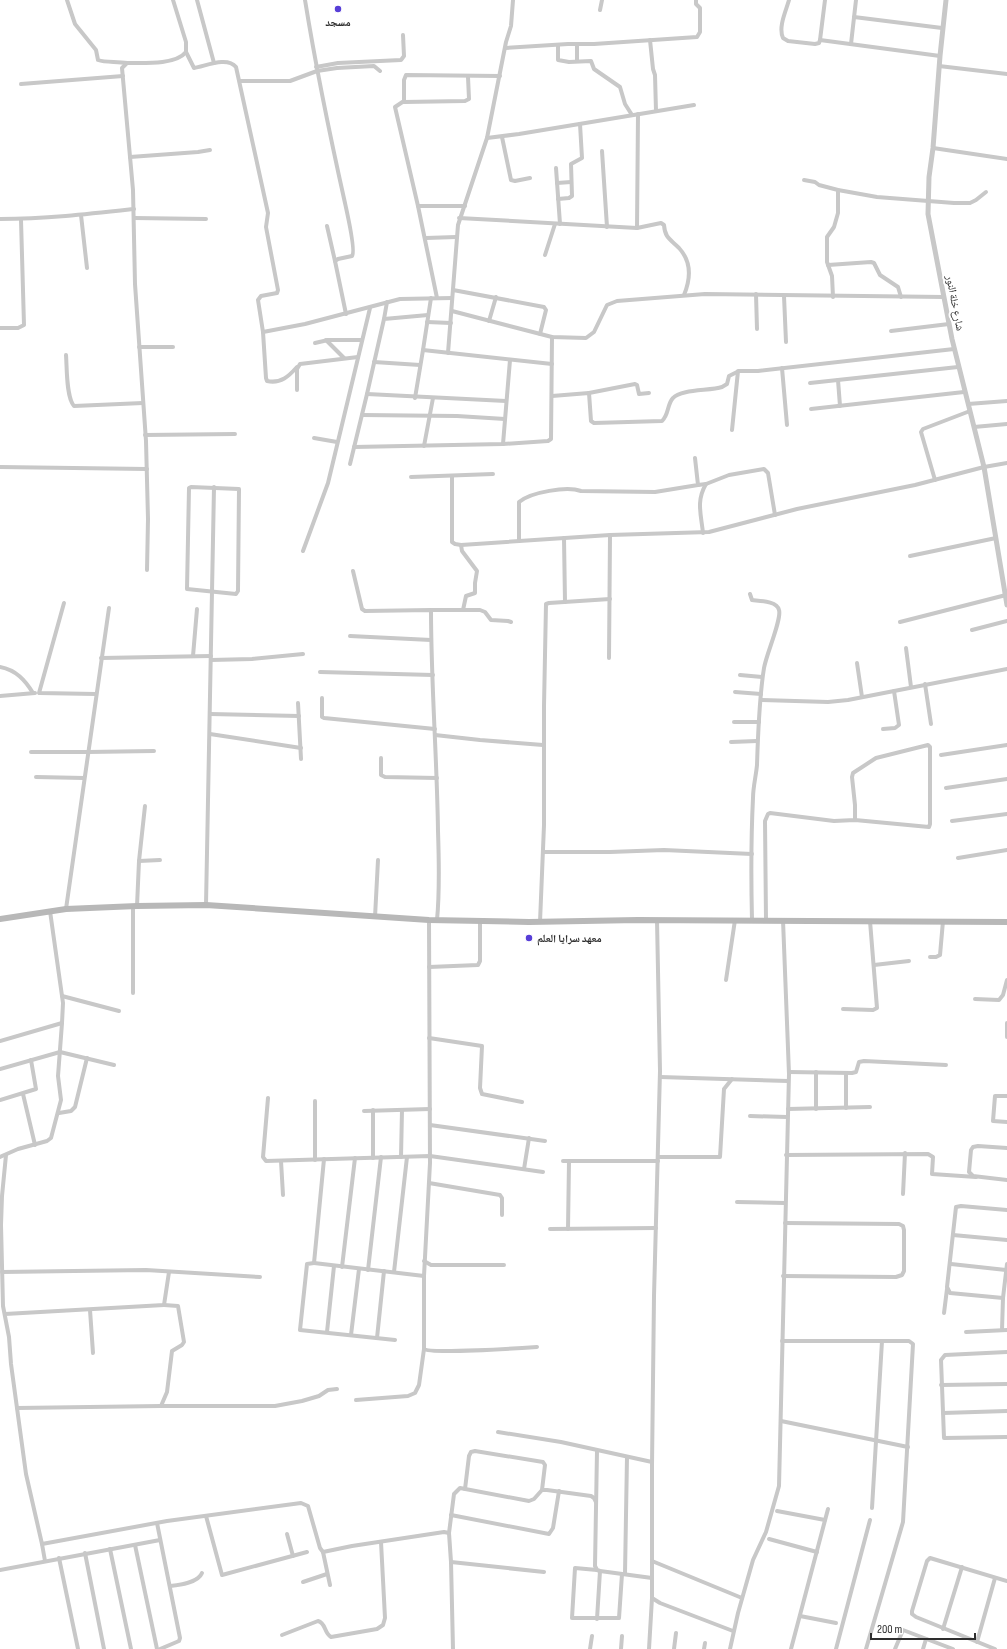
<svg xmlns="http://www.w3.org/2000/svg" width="1007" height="1649" font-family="'Sofia Sans Condensed','Noto Naskh Arabic',sans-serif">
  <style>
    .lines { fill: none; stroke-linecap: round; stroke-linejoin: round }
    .minor { stroke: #c8c8c8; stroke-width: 4 }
    .tertiary { stroke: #c8c8c8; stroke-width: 5 }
    .secondary { stroke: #b8b8b8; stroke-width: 6 }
    .poi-dot { fill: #573ed7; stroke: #fff; stroke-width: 1.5 }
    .labels { text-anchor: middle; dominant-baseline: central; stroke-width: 4; stroke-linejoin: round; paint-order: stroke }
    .poi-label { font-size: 11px; font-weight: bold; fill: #2e2e2e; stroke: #fff }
    .street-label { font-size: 11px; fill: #2e2e2e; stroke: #fff }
  </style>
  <rect width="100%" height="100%" fill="#fff"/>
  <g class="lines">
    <g class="minor">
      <path d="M 67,0 L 75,24 L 96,50 L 98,60 C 106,63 117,61 127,63"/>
      <path d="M 197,0 L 214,63"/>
      <path d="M 305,0 C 316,68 330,136 345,203 C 347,212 356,252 352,256 L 338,259 L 335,261 L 346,314"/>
      <path d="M 789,0 C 786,11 778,27 783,38 L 788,41 L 815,44 L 819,43 L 820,40 L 825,0"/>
      <path d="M 600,10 L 602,0"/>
      <path d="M 854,17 L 942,28"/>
      <path d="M 650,40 L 653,69 L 655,75 L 656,111"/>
      <path d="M 820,40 L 940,56"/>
      <path d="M 577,44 L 577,61"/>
      <path d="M 851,44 L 856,0"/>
      <path d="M 558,45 L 558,60 L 569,62 L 591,61 L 594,69 L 620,87 L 625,104 L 632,115"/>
      <path d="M 505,48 L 568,44 L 594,44 L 697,37 L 700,32 L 700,8 L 696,4 L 696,0"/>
      <path d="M 186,52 L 194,68 C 206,66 227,56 236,67 L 268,213 L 266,227 L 278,290 L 277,293 L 261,296 L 258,300 L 263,332 L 266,378 L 267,381 C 281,384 289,376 297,367"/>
      <path d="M 939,66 L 1007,74"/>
      <path d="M 316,67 L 338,63 L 401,60 L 404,56 L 403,35"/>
      <path d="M 240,81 L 290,81 L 317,71 L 337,68 L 374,66 L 380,71"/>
      <path d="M 21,84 L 123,76"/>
      <path d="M 404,102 L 465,101 L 469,99 L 468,77"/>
      <path d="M 502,137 L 511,180 L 515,181 L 530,178"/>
      <path d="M 487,138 L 519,134 L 694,105"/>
      <path d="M 933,148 L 1007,159"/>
      <path d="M 602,151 L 607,227"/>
      <path d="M 130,157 L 198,152 L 210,150"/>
      <path d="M 556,168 L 560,224"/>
      <path d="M 804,180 L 815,182 L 819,185 L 838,190 L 877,197 L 954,203 L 970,203 L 976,200 L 986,192"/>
      <path d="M 557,183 L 571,182"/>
      <path d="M 558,199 L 569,198 L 572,196 L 571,164 L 582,158 L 580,124"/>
      <path d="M 418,206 L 465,206"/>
      <path d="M 81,215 L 87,268"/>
      <path d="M 134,218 L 206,219"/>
      <path d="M 459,218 L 637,228 L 638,114"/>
      <path d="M 0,219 C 45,219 89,214 134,209"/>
      <path d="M 327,226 L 335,261"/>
      <path d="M 637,228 L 661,223 L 664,225 C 665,238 670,239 679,248 C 692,262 691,278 684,295"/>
      <path d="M 426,238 L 456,237"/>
      <path d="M 545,255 L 555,224"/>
      <path d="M 828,265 L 871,262 L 874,263 L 880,275 L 898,287 L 901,297"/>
      <path d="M 453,290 L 544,307 L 546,310 L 540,334"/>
      <path d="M 756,294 L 757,329"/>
      <path d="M 784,296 L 786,342"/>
      <path d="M 833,297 L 832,276 L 827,262 L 827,237 L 834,227 L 838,213 L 838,190"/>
      <path d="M 437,298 L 418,206 L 395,107 L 404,101 L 404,80 L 406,75 L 500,76"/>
      <path d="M 452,311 L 552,337 L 586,338 L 594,332 L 607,305 L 617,301 L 705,294 L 944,297"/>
      <path d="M 384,319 L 387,302"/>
      <path d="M 489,321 L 496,297"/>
      <path d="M 427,322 L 451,323"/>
      <path d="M 0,328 L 18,328 L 24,325 L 21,220"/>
      <path d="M 891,331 L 949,324"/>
      <path d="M 263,332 L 305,324 L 400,299 L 452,298"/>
      <path d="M 326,340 L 344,358"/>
      <path d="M 315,343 L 328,340 L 362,340"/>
      <path d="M 139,347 L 173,347"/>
      <path d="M 423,350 L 431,298"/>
      <path d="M 448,353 L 458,225 L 487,138 L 506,42 L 511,26 L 513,0"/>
      <path d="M 66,355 C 67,367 66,397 74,406 L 143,403"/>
      <path d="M 374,362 L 420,365"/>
      <path d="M 782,368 L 787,425"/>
      <path d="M 838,380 L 840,406"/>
      <path d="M 810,383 L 958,367"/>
      <path d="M 297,390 L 297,369 L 300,364 L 358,357"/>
      <path d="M 589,393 L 635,384 L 637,385 L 639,394 L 649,393"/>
      <path d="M 367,394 L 506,401"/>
      <path d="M 552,396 L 589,393 L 591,421 L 594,423 L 662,421 C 669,415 667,404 673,398 C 681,389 710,391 722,387 L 727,384 L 729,376 L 737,372"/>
      <path d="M 415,398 L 423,350 L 552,364"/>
      <path d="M 968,404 L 1007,401"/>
      <path d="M 811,409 L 964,392"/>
      <path d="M 362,415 L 457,416 L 505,419"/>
      <path d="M 974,427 L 1007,424"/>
      <path d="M 732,430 L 738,371 L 758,371 L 954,349"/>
      <path d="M 145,435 L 235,434"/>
      <path d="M 314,438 L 337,442"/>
      <path d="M 503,444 L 548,441 L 551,439 L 552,337"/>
      <path d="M 424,446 L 433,398"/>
      <path d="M 354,447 L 503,444 L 510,360"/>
      <path d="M 350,464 L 367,394 L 384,319 L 428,315"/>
      <path d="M 0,467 L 147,469"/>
      <path d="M 452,476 L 452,542 L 455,544 L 461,545 L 610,535 L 709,532 L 797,509 L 915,485 L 984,467 L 1007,463"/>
      <path d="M 411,477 L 493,474"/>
      <path d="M 935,480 L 921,432 L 923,429 L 970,411"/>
      <path d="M 698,485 L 706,484 L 729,475 L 764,469 L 768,473 L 775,515"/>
      <path d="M 191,487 L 239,489 L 238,591 L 236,594 L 187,589 L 189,488 Z"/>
      <path d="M 703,533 C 701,514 696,501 706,484"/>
      <path d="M 564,538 L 565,602"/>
      <path d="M 519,541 L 519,502 C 531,492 567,486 581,491 L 655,492 L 698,485 L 695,458"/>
      <path d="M 461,545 L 462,551 L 477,571 L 475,583 L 475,593 L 466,596 L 463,610"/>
      <path d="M 303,551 L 328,483 L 370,308"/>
      <path d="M 910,556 L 996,538"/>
      <path d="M 147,570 L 148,519 L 146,441 L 135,284 L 133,190 L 122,68 L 127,63 C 143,63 176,65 186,52 L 186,42 L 173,0"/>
      <path d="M 353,571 L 362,609 L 365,611 L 431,610 C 431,684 437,757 438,831 C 439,861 440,890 437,920"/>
      <path d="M 750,594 L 752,600 C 760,601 777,601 779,610 C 782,619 766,655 764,668 C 759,699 758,733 757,765 C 756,776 753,787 753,798 C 751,838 751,879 752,920"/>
      <path d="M 64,603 L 39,693 L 96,694"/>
      <path d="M 431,610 L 480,610 L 485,612 L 491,620 L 508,621 L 511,622"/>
      <path d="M 900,622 L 1006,595"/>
      <path d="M 972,630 L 1007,621"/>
      <path d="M 350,636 L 431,640"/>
      <path d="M 906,648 L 911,687"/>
      <path d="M 193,656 L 197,609"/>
      <path d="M 101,658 L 211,656"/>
      <path d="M 609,658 L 610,535"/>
      <path d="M 211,660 L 252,659 L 303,654"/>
      <path d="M 857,663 L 862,697"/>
      <path d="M 0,667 C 16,670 25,680 33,693"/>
      <path d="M 320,672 L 433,675"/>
      <path d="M 740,675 L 762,677"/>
      <path d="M 925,684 L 931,724"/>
      <path d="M 735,692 L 761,694"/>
      <path d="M 0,696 L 35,693"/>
      <path d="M 322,698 L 322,717 L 324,718 L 435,729"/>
      <path d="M 761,700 L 828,702 L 848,700 L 1007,669"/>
      <path d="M 298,703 L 301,759"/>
      <path d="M 210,714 L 299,716"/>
      <path d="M 734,722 L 759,722"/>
      <path d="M 883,729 L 895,728 L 899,725 L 894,691"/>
      <path d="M 210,734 L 301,748"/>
      <path d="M 435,735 L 480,740 L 543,745"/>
      <path d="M 731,742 L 757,741"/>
      <path d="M 31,752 L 88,752 L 154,751"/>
      <path d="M 941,755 L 1007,745"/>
      <path d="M 381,758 L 381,775 L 385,777 L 437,778"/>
      <path d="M 36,777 L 84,778"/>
      <path d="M 946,788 L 1007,779"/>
      <path d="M 952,821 L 1007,814"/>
      <path d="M 543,852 L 610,852 L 664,850 L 752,854"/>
      <path d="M 958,858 L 1007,850"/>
      <path d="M 139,861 L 160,860"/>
      <path d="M 206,905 L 214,487"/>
      <path d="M 137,906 L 139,861 L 145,806"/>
      <path d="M 66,909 L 109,608"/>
      <path d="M 375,917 L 378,860"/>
      <path d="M 429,920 L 430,1163 L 424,1276 L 424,1349 C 430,1354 522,1348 537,1347"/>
      <path d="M 657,920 L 660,1071 L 654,1296 L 652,1465 L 652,1598 L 660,1603 L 733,1631"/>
      <path d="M 766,920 L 765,821 L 768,814 L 770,813 L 834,821 L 855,820 L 929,827 L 930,824 L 930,747 L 928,745 L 876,758 L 853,773 L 852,777 L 855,805 L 855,820"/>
      <path d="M 540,922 L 544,825 L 544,706 L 546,604 L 549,603 L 610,599"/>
      <path d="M 930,957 L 936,957 L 940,955 L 943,921"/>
      <path d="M 874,965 L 909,961"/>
      <path d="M 429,967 L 478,965 L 480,961 L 480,921"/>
      <path d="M 726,980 L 735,920"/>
      <path d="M 133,993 L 133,906"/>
      <path d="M 62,996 L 119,1011"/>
      <path d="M 975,999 L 999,1000 L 1003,995 L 1007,980"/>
      <path d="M 843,1009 L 873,1010 L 877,1008 L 870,921"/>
      <path d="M 1007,1023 L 1007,1037"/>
      <path d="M 429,1038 L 482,1046 L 480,1088 L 482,1094 L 522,1102"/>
      <path d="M 0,1041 L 62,1023"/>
      <path d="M 0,1069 L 60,1052 L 114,1065"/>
      <path d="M 789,1072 L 852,1073 L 856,1072 L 859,1062 L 864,1061 L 946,1065"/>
      <path d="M 660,1077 L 788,1081"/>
      <path d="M 23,1094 L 35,1145"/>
      <path d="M 1007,1096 L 995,1096 L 993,1121 L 1007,1122"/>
      <path d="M 268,1098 L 263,1157 L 266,1161 L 430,1156 L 543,1172"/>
      <path d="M 0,1100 L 36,1089 L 31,1060"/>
      <path d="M 315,1101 L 315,1160"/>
      <path d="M 846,1108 L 846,1073"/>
      <path d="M 788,1109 L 870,1107"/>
      <path d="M 816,1109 L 816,1072"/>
      <path d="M 364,1111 L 430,1109"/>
      <path d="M 59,1113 L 71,1111 L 75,1107 L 87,1058"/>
      <path d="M 750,1116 L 787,1117"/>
      <path d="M 430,1125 L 545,1141"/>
      <path d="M 1007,1148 L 978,1146 L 973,1147 L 971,1150 L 969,1172 L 973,1176 L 1007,1180"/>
      <path d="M 6,1155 L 2,1196 L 1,1225 L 3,1306 L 9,1337 L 11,1364 L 26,1474 L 42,1544 L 167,1521 L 301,1503 L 308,1506 L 320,1548 L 323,1552 L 330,1585"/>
      <path d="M 786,1155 L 928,1154 L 933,1157 L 932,1174 L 976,1177"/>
      <path d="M 0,1157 L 18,1149 L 47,1141 L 51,1138 L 61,1100 L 58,1076 L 62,1023 L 63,1003 L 50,911"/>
      <path d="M 401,1157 L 402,1110"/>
      <path d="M 658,1157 L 720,1157 L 724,1089 L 732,1079"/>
      <path d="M 373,1158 L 373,1110"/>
      <path d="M 324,1159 L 314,1263 L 424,1276"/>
      <path d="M 281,1161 L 283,1195"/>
      <path d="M 563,1161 L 658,1161"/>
      <path d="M 524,1169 L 529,1138"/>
      <path d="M 429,1183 L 500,1195 L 502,1198 L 502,1215"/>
      <path d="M 903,1194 L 905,1153"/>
      <path d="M 737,1202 L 785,1203"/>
      <path d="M 550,1229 L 656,1228"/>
      <path d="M 568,1229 L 569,1161"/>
      <path d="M 953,1235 L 1007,1240"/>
      <path d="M 424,1261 L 431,1265 L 504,1265"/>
      <path d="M 314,1263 L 307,1264 L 300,1330 L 395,1340"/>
      <path d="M 951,1264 L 1006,1270"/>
      <path d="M 342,1267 L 355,1158"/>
      <path d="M 368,1270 L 381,1157"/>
      <path d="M 2,1272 L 146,1270 L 260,1277"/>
      <path d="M 394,1272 L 407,1157"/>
      <path d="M 783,1276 L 896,1277 L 902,1275 L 904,1271 L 904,1230 L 903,1226 L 899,1224 L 785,1223"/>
      <path d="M 1003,1298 L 950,1293 L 947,1287 L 956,1207 L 961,1206 L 1007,1210"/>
      <path d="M 164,1305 L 178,1306 L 184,1342 L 182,1345 L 172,1351 L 167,1392 L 161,1406 L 275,1406 L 302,1401 L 319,1396 L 328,1390 L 337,1389"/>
      <path d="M 90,1310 L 93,1353"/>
      <path d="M 944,1313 L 947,1289"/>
      <path d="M 5,1314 L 164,1305 L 169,1272"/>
      <path d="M 1002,1330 L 1003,1298 L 1007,1264"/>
      <path d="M 327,1332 L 334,1266"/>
      <path d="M 966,1332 L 1007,1330"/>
      <path d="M 351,1335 L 359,1269"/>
      <path d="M 377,1338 L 384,1271"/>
      <path d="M 782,1341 L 909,1341 L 913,1344 L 903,1522 L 866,1649"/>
      <path d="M 1007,1352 L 945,1355 L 941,1360 L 944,1438 L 1007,1437"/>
      <path d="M 941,1385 L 1007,1384"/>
      <path d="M 356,1400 L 408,1396 L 415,1393 L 419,1385 L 424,1349"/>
      <path d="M 17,1408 L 161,1406"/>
      <path d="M 943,1413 L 1007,1411"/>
      <path d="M 781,1421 L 908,1447"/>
      <path d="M 498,1432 L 561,1442 L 652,1462"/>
      <path d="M 597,1451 L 595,1566 L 597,1570 L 600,1571 L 652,1578"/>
      <path d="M 465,1489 L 469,1456 L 471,1452 L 475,1451 L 543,1462 L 545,1465 L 542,1490"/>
      <path d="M 872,1508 L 882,1341"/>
      <path d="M 777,1511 L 825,1520"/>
      <path d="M 451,1515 L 549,1534 L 553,1528 L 559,1491"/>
      <path d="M 206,1516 L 222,1575 L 307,1552"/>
      <path d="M 157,1523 L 180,1638 L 179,1641 L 160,1649"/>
      <path d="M 449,1533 L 454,1494 L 460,1488 L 529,1501 L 534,1499 L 542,1490 L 547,1490 L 591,1496 L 594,1498 L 596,1502"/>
      <path d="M 287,1534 L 293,1556"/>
      <path d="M 769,1539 L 817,1552"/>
      <path d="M 42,1544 L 45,1561"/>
      <path d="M 135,1545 L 157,1649"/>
      <path d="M 110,1549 L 131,1649"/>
      <path d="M 323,1552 L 352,1546 L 444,1532 L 449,1533 L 451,1562 L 453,1649"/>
      <path d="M 85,1553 L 104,1649"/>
      <path d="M 59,1558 L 78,1649"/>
      <path d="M 652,1561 L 742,1598"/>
      <path d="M 451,1562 L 544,1572"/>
      <path d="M 0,1570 L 160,1540"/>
      <path d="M 597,1570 L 575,1568 L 572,1618 L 619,1618 L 622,1574"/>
      <path d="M 625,1574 L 627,1457"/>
      <path d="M 303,1582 L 327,1574"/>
      <path d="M 170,1586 C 179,1585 198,1583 202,1573"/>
      <path d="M 800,1616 L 836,1623"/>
      <path d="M 597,1619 L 600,1571"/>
      <path d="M 943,1629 L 962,1567"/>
      <path d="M 282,1635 L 318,1621 C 326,1623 324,1633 331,1637 L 377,1629 L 383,1625 L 385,1618 L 381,1542"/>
      <path d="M 977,1642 L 995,1578"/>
      <path d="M 590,1649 L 592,1636"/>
      <path d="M 621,1649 L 622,1636"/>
      <path d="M 649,1649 L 652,1598"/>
      <path d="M 674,1649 L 676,1633"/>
      <path d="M 704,1649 L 705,1643"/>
      <path d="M 730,1649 L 738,1613 L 753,1560 L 766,1532 L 779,1486 L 789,1074 L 783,920"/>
      <path d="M 791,1649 L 828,1509"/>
      <path d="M 836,1649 L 870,1520"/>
      <path d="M 895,1649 L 903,1630 L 953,1649"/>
      <path d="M 923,1649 L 926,1639"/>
      <path d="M 995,1649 L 916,1617 L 912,1614 L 912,1611 L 927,1561 L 930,1558 L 1007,1581"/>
    </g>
    <path class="tertiary" d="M 946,0 L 940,56 L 933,148 L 929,177 L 928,214 L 952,339 L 984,467 L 1007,605"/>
    <path class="secondary" d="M 0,919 L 66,909 L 137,906 L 206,905 L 429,920 L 529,922 L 638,920 L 1007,922"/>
  </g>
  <g class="poi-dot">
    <circle cx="338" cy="9" r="4"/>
    <circle cx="529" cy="938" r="4"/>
  </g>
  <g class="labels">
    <g class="poi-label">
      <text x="338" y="22">مسجد</text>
      <text x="537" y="938" text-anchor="start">معهد سرايا العلم</text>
    </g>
    <g class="street-label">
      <text transform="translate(955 303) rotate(79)">شارع خلة النور</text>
    </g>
  </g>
  <path d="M871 1633v6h104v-6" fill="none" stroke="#2e2e2e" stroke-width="2"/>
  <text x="877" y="1633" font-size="12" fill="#2e2e2e" stroke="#ffffff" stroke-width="3" paint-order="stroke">200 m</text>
</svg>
